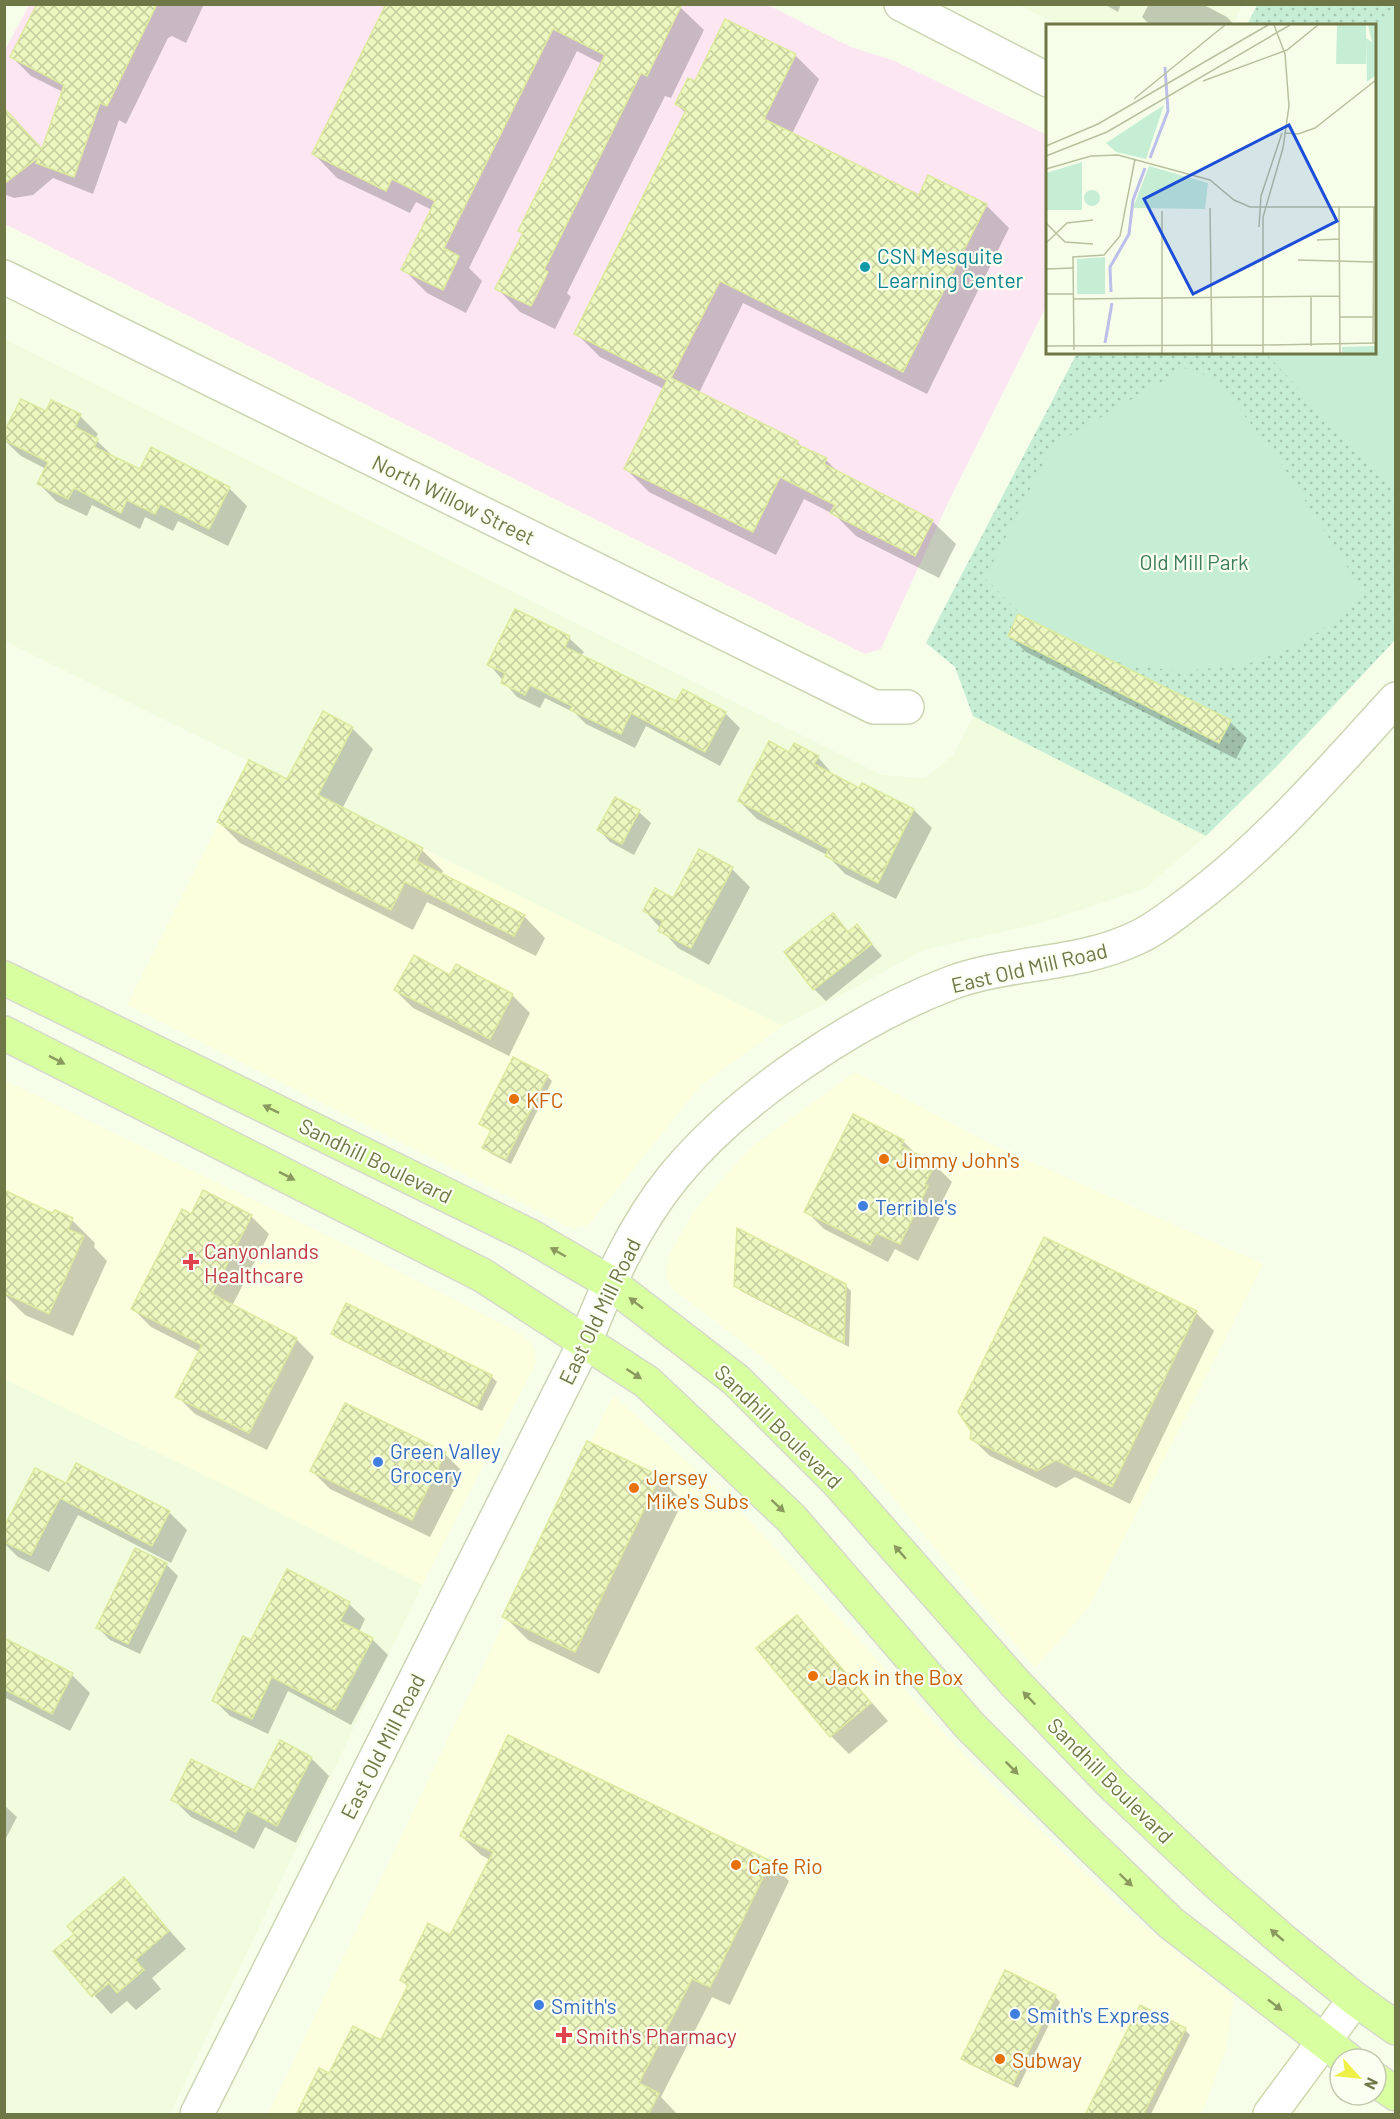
<svg xmlns="http://www.w3.org/2000/svg" width="1400" height="2119" font-family="Barlow,sans-serif">
  <style>
    .residential { fill: #f1fcde }
    .commercial { fill: #fcffdd }
    .education { fill: #fbe6f2 }
    .grass { fill: url(#grass-dots) }
    .garden { fill: #c6eed5 }
    .shadow { fill: #0003 }
    .building { fill: url(#building-cross-hatch); stroke: #ddea9e; stroke-width: 1.5 }
    .lines { fill: none; stroke-linecap: round; stroke-linejoin: round }
    .minor-casing { stroke: #ccd5b1; stroke-width: 36 }
    .tertiary-casing { stroke: #ccd5b1; stroke-width: 36 }
    .secondary-casing { stroke: #ced8ad; stroke-width: 36 }
    .primary-casing { stroke: #d7d9cb; stroke-width: 36 }
    .minor { stroke: #fff; stroke-width: 33 }
    .tertiary { stroke: #fff; stroke-width: 33 }
    .secondary { stroke: #fff; stroke-width: 33 }
    .primary { stroke: #d8ffa0; stroke-width: 33 }
    .oneway { fill: #8a995d }
    .culture-dot { fill: #0f9aa8; stroke: #fafff2; stroke-width: 2 }
    .food-dot { fill: #e8710a; stroke: #fafff2; stroke-width: 2 }
    .shop-dot { fill: #3f7fe0; stroke: #fafff2; stroke-width: 2 }
    .health-dot { fill: #e0444e; stroke: #fafff2; stroke-width: 2 }
    .labels { text-anchor: middle; dominant-baseline: central; stroke-width: 4.5; stroke-linejoin: round; paint-order: stroke }
    .culture-label { font-size: 21px; fill: #0d838f; stroke: #fafff2; text-anchor: start }
    .street-label { font-size: 21px; fill: #707747; stroke: #fafff2 }
    .park-label { font-size: 21px; fill: #3e7d5d; stroke: #fafff2 }
    .food-label { font-size: 21px; fill: #c56008; stroke: #fafff2; text-anchor: start }
    .shop-label { font-size: 21px; fill: #366cbe; stroke: #fafff2; text-anchor: start }
    .health-label { font-size: 21px; fill: #be3a42; stroke: #fafff2; text-anchor: start }
    .inset-river { fill: none; stroke: #bcbfea; stroke-width: 3 }
    .inset-road { fill: none; stroke: #b8c09f; stroke-width: 1.5 }
    .view { fill: #1d4ed8; fill-opacity: 0.15; stroke: #1d4ed8; stroke-width: 3 }
    .inset-edge { fill: none; stroke: #707747; stroke-width: 3 }
  </style>
  <defs>
    <pattern id="grass-dots" width="8" height="8" patternUnits="userSpaceOnUse" patternTransform="scale(1.5)"><rect width="8" height="8" fill="#c6eed5"/><path d="M2 2h.1M6 6h.1" fill="none" stroke="#a5c6af" stroke-width="1.8" stroke-linecap="round"/></pattern>
    <pattern id="building-cross-hatch" width="8" height="8" patternUnits="userSpaceOnUse" patternTransform="scale(1.5)"><rect width="8" height="8" fill="#ecf6bf"/><path d="M0 0l8 8M0 8l8-8" fill="none" stroke="#c4cc9d"/></pattern>
  </defs>
  <rect width="100%" height="100%" fill="#f6feea"/>
  <g class="residential">
    <path d="M 1018,5 L 1243,5 L 1232,26 L 1059,25 Z"/>
    <path d="M 4,339 L 882,775 L 925,778 L 953,755 L 973,716 L 1206,836 L 1144,889 L 1041,923 L 924,950 L 783,1026 L 5,641 Z"/>
    <path d="M 4,1379 L 229,1487 L 422,1585 L 170,2114 L 5,2114 Z"/>
  </g>
  <g class="commercial">
    <path d="M 249,763 L 783,1026 L 701,1085 L 589,1224 L 573,1229 L 127,1005 Z"/>
    <path d="M 855,1072 L 993,1145 L 1263,1264 L 1089,1607 L 1035,1668 L 820,1410 L 761,1356 L 671,1288 L 666,1276 L 668,1257 L 693,1212 L 749,1149 Z"/>
    <path d="M 4,1080 L 351,1247 L 521,1334 L 534,1347 L 536,1363 L 422,1585 L 229,1487 L 5,1379 Z"/>
    <path d="M 613,1395 L 739,1509 L 990,1783 L 1122,1908 L 1234,1998 L 1225,2051 L 1202,2114 L 268,2114 Z"/>
  </g>
  <path class="education" d="M 29,5 L 768,5 L 851,47 L 895,61 L 1047,135 L 1047,305 L 947,505 L 881,649 L 865,654 L 5,224 L 4,52 Z"/>
  <path class="grass" d="M 1257,5 L 1395,5 L 1395,640 L 1279,764 L 1206,836 L 973,716 L 955,667 L 926,643 L 1077,353 L 1374,352 L 1374,26 L 1247,25 Z"/>
  <g class="garden">
    <path d="M 1395,11 L 1395,488 L 1265,353 L 1374,352 L 1375,33 Z"/>
    <path d="M 1185,368 L 1214,378 L 1276,455 L 1365,595 L 1303,644 L 1244,665 L 1184,671 L 1130,666 L 1067,644 L 1023,616 L 985,578 L 1052,446 Z"/>
  </g>
  <g class="shadow">
    <path d="M 69,4 L 204,4 L 186,43 L 172,36 L 168,38 L 126,124 L 119,120 L 93,194 L 53,178 L 33,195 L 14,198 L 4,194 L 4,120 L 43,150 L 63,92 L 31,76 L 12,57 Z"/>
    <path d="M 388,4 L 680,7 L 704,30 L 671,98 L 665,96 L 567,293 L 571,297 L 555,329 L 520,312 L 497,288 L 524,235 L 519,230 L 602,64 L 577,51 L 469,268 L 482,281 L 466,313 L 427,293 L 403,269 L 432,210 L 416,202 L 410,213 L 337,178 L 314,154 Z"/>
    <path d="M 1104,4 L 1121,4 L 1118,12 Z"/>
    <path d="M 1149,4 L 1202,4 L 1227,17 L 1235,26 L 1151,26 L 1142,17 Z"/>
    <path d="M 726,21 L 796,56 L 819,79 L 792,134 L 919,197 L 986,205 L 1009,228 L 927,394 L 743,303 L 699,393 L 797,442 L 804,449 L 826,460 L 841,475 L 932,521 L 956,544 L 939,578 L 856,536 L 835,515 L 804,499 L 776,555 L 649,492 L 625,468 L 664,389 L 600,357 L 576,333 L 686,113 L 676,104 L 696,83 Z"/>
    <path d="M 47,413 L 80,416 L 98,434 L 95,439 L 115,458 L 140,471 L 229,488 L 247,506 L 228,546 L 178,521 L 173,531 L 145,517 L 140,529 L 92,505 L 87,516 L 57,502 L 39,484 L 46,469 L 21,456 L 4,440 Z"/>
    <path d="M 1019,616 L 1230,722 L 1247,738 L 1236,759 L 1026,652 L 1009,636 Z"/>
    <path d="M 569,638 L 584,652 L 581,656 L 677,703 L 683,691 L 725,713 L 740,728 L 720,766 L 646,726 L 635,748 L 586,724 L 575,713 L 545,698 L 540,708 L 517,697 L 489,664 Z"/>
    <path d="M 352,728 L 373,749 L 342,809 L 422,850 L 443,871 L 441,875 L 524,916 L 545,938 L 536,956 L 427,902 L 413,930 L 240,843 L 219,822 L 287,781 Z"/>
    <path d="M 795,745 L 818,757 L 835,777 L 860,790 L 863,785 L 914,810 L 932,828 L 896,899 L 845,874 L 827,855 L 757,819 L 739,801 L 790,754 Z"/>
    <path d="M 616,799 L 639,812 L 651,823 L 634,855 L 610,842 L 599,830 Z"/>
    <path d="M 732,869 L 750,887 L 709,965 L 678,948 L 645,911 L 673,900 Z"/>
    <path d="M 833,915 L 849,932 L 857,927 L 882,956 L 826,1001 L 814,989 Z"/>
    <path d="M 451,977 L 512,995 L 530,1013 L 509,1056 L 413,1008 L 395,990 Z"/>
    <path d="M 547,1076 L 552,1081 L 511,1164 L 490,1153 L 484,1147 L 492,1132 L 481,1124 Z"/>
    <path d="M 903,1141 L 918,1156 L 934,1164 L 952,1182 L 942,1202 L 946,1205 L 918,1261 L 895,1249 L 888,1262 L 824,1229 L 806,1211 Z"/>
    <path d="M 53,1215 L 72,1220 L 95,1243 L 94,1247 L 107,1261 L 73,1336 L 25,1315 L 4,1294 L 4,1284 Z"/>
    <path d="M 251,1216 L 269,1234 L 232,1306 L 296,1339 L 314,1357 L 267,1450 L 195,1414 L 177,1396 L 200,1352 L 151,1327 L 133,1309 Z"/>
    <path d="M 1044,1239 L 1196,1313 L 1214,1331 L 1130,1504 L 1075,1477 L 1056,1488 L 990,1456 L 971,1438 Z"/>
    <path d="M 735,1285 L 845,1285 L 851,1291 L 849,1347 L 741,1291 Z"/>
    <path d="M 333,1334 L 491,1376 L 497,1382 L 482,1411 L 339,1339 Z"/>
    <path d="M 346,1405 L 445,1454 L 463,1472 L 430,1537 L 330,1489 L 312,1471 Z"/>
    <path d="M 659,1477 L 683,1501 L 599,1674 L 528,1640 L 504,1616 Z"/>
    <path d="M 67,1485 L 169,1512 L 187,1530 L 171,1563 L 78,1515 L 49,1572 L 18,1557 L 4,1543 L 4,1531 Z"/>
    <path d="M 166,1564 L 178,1576 L 140,1654 L 110,1640 L 98,1628 Z"/>
    <path d="M 288,1571 L 349,1604 L 365,1619 L 359,1632 L 372,1639 L 388,1655 L 351,1725 L 288,1691 L 268,1734 L 230,1716 L 214,1700 L 251,1642 Z"/>
    <path d="M 796,1617 L 888,1721 L 849,1754 L 831,1736 Z"/>
    <path d="M 4,1640 L 72,1675 L 90,1693 L 70,1731 L 4,1697 Z"/>
    <path d="M 311,1758 L 329,1776 L 296,1843 L 265,1827 L 254,1849 L 191,1817 L 173,1799 L 255,1792 Z"/>
    <path d="M 4,1805 L 17,1817 L 4,1842 Z"/>
    <path d="M 461,1836 L 770,1862 L 789,1881 L 730,2005 L 712,1997 L 661,2097 L 677,2114 L 298,2114 L 330,2075 L 382,2042 L 409,1988 L 401,1980 L 451,1937 L 490,1860 L 481,1855 Z"/>
    <path d="M 124,1879 L 186,1949 L 152,1978 L 161,1989 L 136,2010 L 127,2001 L 111,2014 L 56,1952 L 76,1934 Z"/>
    <path d="M 1055,1996 L 1060,2002 L 1018,2088 L 969,2064 L 963,2058 Z"/>
    <path d="M 1185,2030 L 1190,2035 L 1151,2114 L 1087,2114 Z"/>
  </g>
  <g class="building">
    <path d="M 37,4 L 157,4 L 107,106 L 100,103 L 74,177 L 36,163 L 39,157 L 4,184 L 4,108 L 42,149 L 64,85 L 10,57 Z"/>
    <path d="M 386,4 L 682,4 L 647,76 L 641,73 L 544,270 L 548,272 L 531,306 L 495,289 L 523,233 L 518,231 L 605,55 L 553,29 L 444,248 L 459,256 L 443,290 L 401,270 L 435,201 L 392,179 L 386,191 L 312,154 Z"/>
    <path d="M 725,19 L 796,54 L 764,119 L 919,195 L 928,175 L 987,204 L 903,372 L 720,281 L 671,378 L 798,441 L 796,444 L 827,458 L 824,464 L 933,520 L 915,556 L 830,513 L 835,505 L 780,477 L 753,532 L 624,469 L 667,380 L 574,334 L 686,110 L 675,104 L 688,78 L 695,81 Z"/>
    <path d="M 21,399 L 46,411 L 51,400 L 81,414 L 75,427 L 98,439 L 94,447 L 140,469 L 151,447 L 230,487 L 209,529 L 160,504 L 155,514 L 127,500 L 121,513 L 74,488 L 68,499 L 37,484 L 48,462 L 4,440 L 4,432 Z"/>
    <path d="M 515,609 L 570,636 L 565,647 L 676,701 L 683,689 L 726,712 L 705,752 L 631,713 L 621,734 L 570,710 L 572,706 L 530,685 L 525,695 L 501,683 L 505,673 L 487,665 Z"/>
    <path d="M 1018,614 L 1231,720 L 1219,743 L 1008,636 Z"/>
    <path d="M 323,711 L 353,727 L 318,795 L 423,848 L 416,861 L 525,915 L 514,936 L 405,882 L 391,910 L 217,822 L 249,760 L 287,779 Z"/>
    <path d="M 769,741 L 789,752 L 794,743 L 819,756 L 814,764 L 859,788 L 862,783 L 914,809 L 878,883 L 825,856 L 829,849 L 738,801 Z"/>
    <path d="M 615,797 L 640,810 L 622,844 L 597,830 Z"/>
    <path d="M 699,849 L 733,867 L 691,948 L 658,931 L 663,921 L 643,911 L 655,888 L 673,898 Z"/>
    <path d="M 833,913 L 848,932 L 857,924 L 872,944 L 813,990 L 784,952 Z"/>
    <path d="M 414,955 L 450,975 L 456,964 L 513,994 L 490,1039 L 394,990 Z"/>
    <path d="M 513,1057 L 548,1075 L 506,1159 L 482,1148 L 491,1130 L 479,1124 Z"/>
    <path d="M 853,1114 L 904,1140 L 901,1146 L 935,1163 L 925,1184 L 928,1186 L 900,1244 L 876,1233 L 870,1245 L 804,1212 Z"/>
    <path d="M 4,1190 L 52,1213 L 55,1210 L 73,1218 L 68,1229 L 84,1236 L 49,1314 L 4,1293 Z"/>
    <path d="M 203,1190 L 252,1215 L 212,1294 L 297,1338 L 249,1433 L 175,1397 L 202,1345 L 131,1309 L 182,1209 L 191,1214 Z"/>
    <path d="M 737,1228 L 846,1284 L 844,1343 L 734,1286 Z"/>
    <path d="M 1044,1237 L 1197,1311 L 1112,1487 L 1056,1460 L 1037,1471 L 970,1439 L 971,1431 L 958,1412 Z"/>
    <path d="M 346,1303 L 492,1375 L 477,1406 L 331,1334 Z"/>
    <path d="M 345,1403 L 446,1452 L 412,1520 L 310,1471 Z"/>
    <path d="M 587,1441 L 660,1476 L 575,1652 L 502,1617 Z"/>
    <path d="M 76,1463 L 170,1511 L 152,1546 L 60,1498 L 31,1555 L 4,1542 L 4,1527 L 35,1468 L 66,1483 Z"/>
    <path d="M 135,1548 L 167,1563 L 128,1644 L 96,1628 Z"/>
    <path d="M 287,1569 L 350,1602 L 340,1621 L 373,1638 L 335,1710 L 272,1677 L 252,1719 L 212,1701 L 243,1636 L 251,1640 Z"/>
    <path d="M 797,1615 L 871,1703 L 830,1737 L 756,1648 Z"/>
    <path d="M 4,1638 L 73,1673 L 52,1714 L 4,1689 Z"/>
    <path d="M 508,1735 L 771,1861 L 710,1987 L 692,1979 L 639,2083 L 659,2093 L 648,2115 L 296,2115 L 319,2068 L 329,2073 L 353,2026 L 381,2040 L 408,1985 L 400,1980 L 428,1923 L 450,1935 L 493,1852 L 460,1836 Z"/>
    <path d="M 280,1740 L 312,1757 L 277,1826 L 247,1810 L 236,1832 L 171,1800 L 191,1759 L 254,1790 Z"/>
    <path d="M 124,1877 L 169,1931 L 135,1960 L 144,1970 L 117,1993 L 109,1983 L 92,1997 L 53,1951 L 74,1934 L 67,1926 Z"/>
    <path d="M 1005,1970 L 1056,1995 L 1013,2084 L 961,2059 Z"/>
    <path d="M 1140,2005 L 1186,2028 L 1143,2115 L 1085,2115 Z"/>
  </g>
  <g class="lines">
    <g class="minor-casing">
      <g id="minor">
        <path d="M 901,4 L 1048,80"/>
        <path d="M 4,277 L 874,707 L 907,707"/>
      </g>
    </g>
    <g class="tertiary-casing">
      <path id="tertiary" d="M 197,2114 L 585,1342 C 608,1284 634,1225 674,1176 C 739,1097 856,1019 951,983 C 1011,961 1076,966 1134,939 C 1153,931 1172,916 1189,903 C 1267,845 1330,771 1396,699"/>
    </g>
    <g class="secondary-casing">
      <path id="secondary" d="M 1270,2114 L 1355,1999"/>
    </g>
    <g class="primary-casing">
      <g id="primary">
        <path d="M 4,978 L 532,1237 L 609,1282 L 736,1380 L 838,1482 L 1015,1683 L 1112,1784 L 1217,1883 L 1286,1943 L 1355,1999 L 1396,2028"/>
        <path d="M 4,1033 L 482,1275 L 647,1382 L 791,1518 L 970,1726 L 1084,1839 L 1171,1923 L 1347,2059"/>
        <path d="M 1376,2080 L 1396,2094"/>
      </g>
    </g>
    <use href="#minor" class="minor"/>
    <use href="#tertiary" class="tertiary"/>
    <use href="#secondary" class="secondary"/>
    <use href="#primary" class="primary"/>
  </g>
  <defs><path id="oneway-solid" d="M-6-.8H1V-3.2L6.5 0L1 3.2V.8H-6Z" transform="scale(1.5)"/></defs>
  <g class="oneway">
    <use href="#oneway-solid" transform="translate(57 1060) rotate(27)"/>
    <use href="#oneway-solid" transform="translate(271 1109) rotate(-154)"/>
    <use href="#oneway-solid" transform="translate(287 1176) rotate(27)"/>
    <use href="#oneway-solid" transform="translate(558 1252) rotate(-150)"/>
    <use href="#oneway-solid" transform="translate(636 1303) rotate(-142)"/>
    <use href="#oneway-solid" transform="translate(634 1374) rotate(33)"/>
    <use href="#oneway-solid" transform="translate(778 1506) rotate(43)"/>
    <use href="#oneway-solid" transform="translate(900 1552) rotate(-131)"/>
    <use href="#oneway-solid" transform="translate(1029 1698) rotate(-134)"/>
    <use href="#oneway-solid" transform="translate(1012 1768) rotate(45)"/>
    <use href="#oneway-solid" transform="translate(1126 1880) rotate(44)"/>
    <use href="#oneway-solid" transform="translate(1277 1935) rotate(-139)"/>
    <use href="#oneway-solid" transform="translate(1275 2005) rotate(38)"/>
  </g>
  <circle class="culture-dot" cx="865" cy="267" r="6"/>
  <g class="food-dot">
    <circle cx="514" cy="1099" r="6"/>
    <circle cx="884" cy="1159" r="6"/>
    <circle cx="634" cy="1488" r="6"/>
    <circle cx="813" cy="1676" r="6"/>
    <circle cx="736" cy="1865" r="6"/>
    <circle cx="1000" cy="2059" r="6"/>
  </g>
  <g class="shop-dot">
    <circle cx="863" cy="1206" r="6"/>
    <circle cx="378" cy="1462" r="6"/>
    <circle cx="539" cy="2005" r="6"/>
    <circle cx="1015" cy="2014" r="6"/>
  </g>
  <g class="health-dot">
    <path d="M188 1253h6v6h6v6h-6v6h-6v-6h-6v-6h6z"/>
    <path d="M561 2026h6v6h6v6h-6v6h-6v-6h-6v-6h6z"/>
  </g>
  <g class="labels">
    <g class="culture-label">
      <text x="877" y="255">CSN Mesquite<tspan x="877" dy="24">Learning Center</tspan></text>
    </g>
    <g class="street-label">
      <text transform="translate(454 499) rotate(26)">North Willow Street</text>
      <text transform="translate(1029 967) rotate(-13)">East Old Mill Road</text>
      <text transform="translate(376 1160) rotate(26)">Sandhill Boulevard</text>
      <text transform="translate(599 1311) rotate(-64)">East Old Mill Road</text>
      <text transform="translate(779 1426) rotate(44)">Sandhill Boulevard</text>
      <text transform="translate(382 1746) rotate(-63)">East Old Mill Road</text>
      <text transform="translate(1111 1780) rotate(45)">Sandhill Boulevard</text>
    </g>
    <g class="park-label">
      <text x="1194" y="561">Old Mill Park</text>
    </g>
    <g class="food-label">
      <text x="526" y="1099">KFC</text>
      <text x="896" y="1159">Jimmy John's</text>
      <text x="646" y="1476">Jersey<tspan x="646" dy="24">Mike's Subs</tspan></text>
      <text x="825" y="1676">Jack in the Box</text>
      <text x="748" y="1865">Cafe Rio</text>
      <text x="1012" y="2059">Subway</text>
    </g>
    <g class="shop-label">
      <text x="875" y="1206">Terrible's</text>
      <text x="390" y="1450">Green Valley<tspan x="390" dy="24">Grocery</tspan></text>
      <text x="551" y="2005">Smith's</text>
      <text x="1027" y="2014">Smith's Express</text>
    </g>
    <g class="health-label">
      <text x="204" y="1250">Canyonlands<tspan x="204" dy="24">Healthcare</tspan></text>
      <text x="576" y="2035">Smith's Pharmacy</text>
    </g>
  </g>
  <g transform="translate(1046 24)">
    <rect width="330" height="330" fill="#f6feea"/>
    <path d="M 322,1 L 330,1 L 330,51 L 321,58 L 320,14 L 326,18 ZM 118,81 L 100,135 L 70,128 L 60,119 ZM 36,138 L 36,186 L 0,186 L 0,149 ZM 103,142 L 162,159 L 159,185 L 87,184 ZM 59,233 L 59,270 L 31,270 L 31,235 ZM 330,322 L 330,329 L 296,329 L 296,323 Z" fill="#c6eed5"/>
    <path d="M 291,1 L 320,1 L 320,40 L 290,40 Z" fill="#c6eed5"/>
    <path d="M 116,150 L 133,154 L 122,181 L 96,174 L 98,161 ZM 140,157 L 152,166 L 152,183 L 141,183 L 131,177 ZM38 174a8 8 0 1 1 16 0a8 8 0 1 1-16 0Z" fill="#c6eed5"/>
    <path class="inset-river" d="M 104,134 L 122,87 L 119,43M 65,268 L 64,243 L 83,210 L 87,176 L 99,144M 59,319 L 66,279"/>
    <path class="inset-road" d="M 157,57 L 241,26 L 272,1M 88,75 L 179,1M 238,109 L 252,110 L 269,104 L 330,56M 0,122 L 52,100 L 222,1M 0,132 L 61,108 L 244,1M 0,145 L 45,132 L 72,131 L 164,156 L 188,176 L 204,183 L 330,183M 293,183 L 294,329M 164,184 L 166,329M 0,199 L 19,218 L 47,220M 213,203 L 215,172 L 236,109M 271,216 L 293,215M 0,219 L 21,199 L 47,196M 252,236 L 327,238M 0,245 L 28,244M 0,270 L 28,270M 265,272 L 265,322M 28,275 L 294,272M 294,293 L 327,293M 327,319 L 328,183M 217,321 L 330,319M 0,322 L 217,321M 28,326 L 27,233 L 58,231 L 74,212 L 89,135M 116,329 L 116,187M 217,329 L 217,193 L 237,124 L 243,82 L 239,30 L 228,1"/>
    <path class="view" d="M 243,101 L 291,197 L 147,270 L 98,175 Z"/>
    <rect width="330" height="330" class="inset-edge"/>
  </g>
  <rect width="1400" height="2119" fill="none" stroke="#707747" stroke-width="12"/>
  <g transform="translate(1358 2077) rotate(117)"><circle r="28" fill="#fafff2" stroke="#c3c9ae" stroke-width="1.5"/>
  <path d="M0-4.5L10 22L0 15L-10 22Z" fill="#eff047"/>
  <text y="-9" font-size="16" font-weight="bold" text-anchor="middle" fill="#707747">N</text>
  </g>
</svg>
